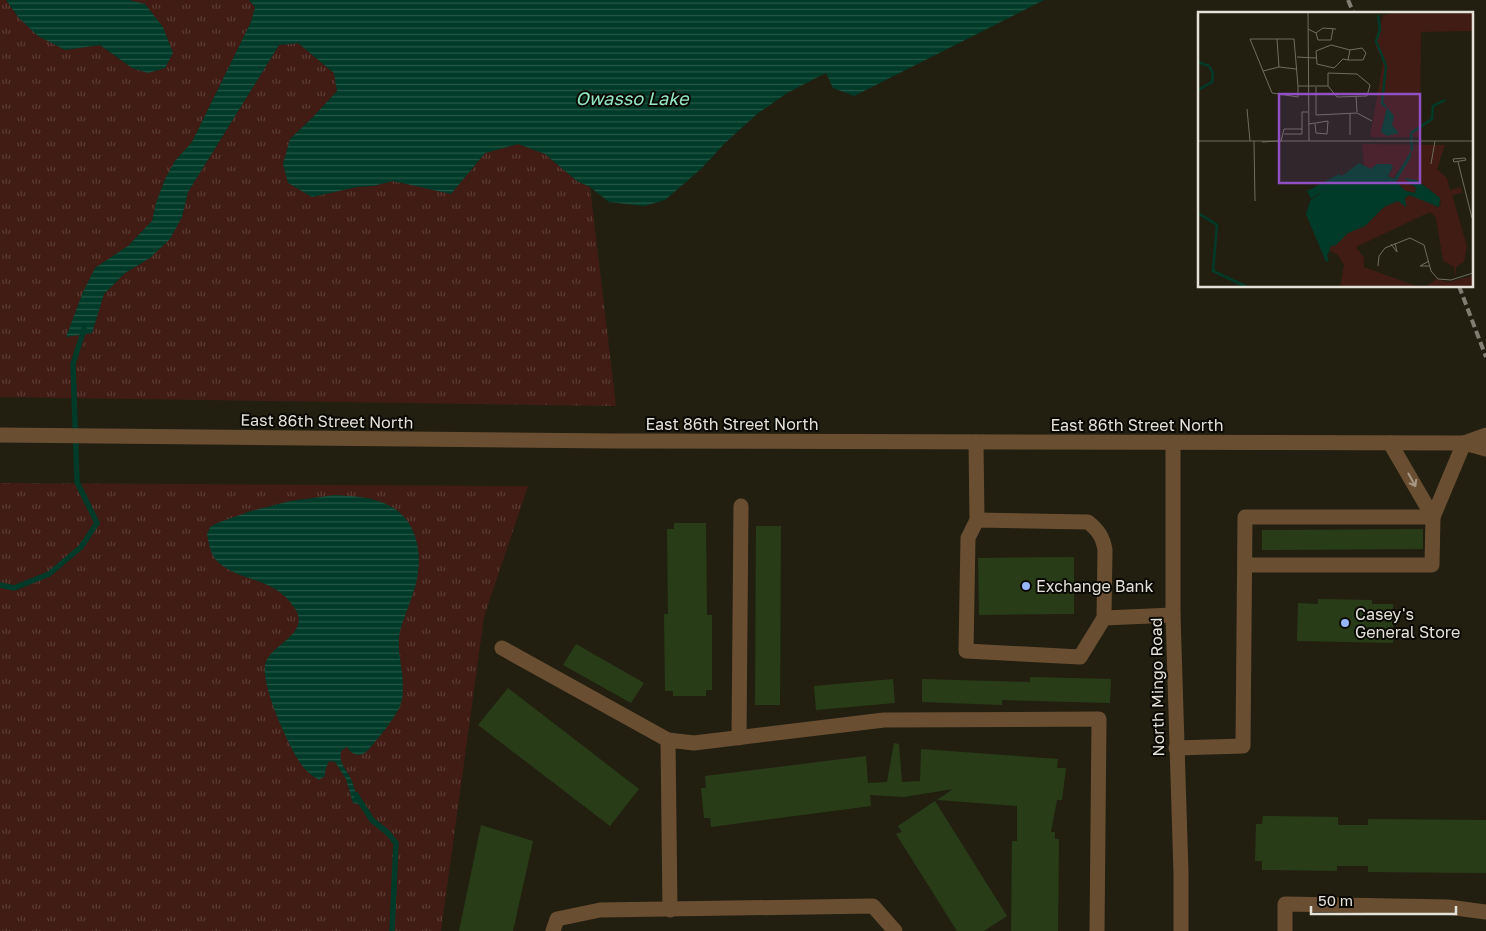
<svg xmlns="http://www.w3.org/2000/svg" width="1486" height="931" font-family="'Golos Text',sans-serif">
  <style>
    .grass { fill: url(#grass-tufts) }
    .water { fill: url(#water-rules) }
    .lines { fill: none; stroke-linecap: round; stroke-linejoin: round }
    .stream { stroke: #003b29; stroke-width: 5.5 }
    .building { fill: #283d17 }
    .minor { stroke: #6a4e32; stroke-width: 15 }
    .rail { stroke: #807e72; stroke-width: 4; stroke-dasharray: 8 4; stroke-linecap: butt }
    .oneway { stroke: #a69885 }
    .poi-dot { fill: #97b6fd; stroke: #0a0904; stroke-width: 2 }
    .labels { text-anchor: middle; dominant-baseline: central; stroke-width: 4; stroke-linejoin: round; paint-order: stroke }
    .street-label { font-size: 16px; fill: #e3e1d8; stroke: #0a0904 }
    .poi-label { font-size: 16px; fill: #e3e1d8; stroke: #0a0904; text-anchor: start }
    .water-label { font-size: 18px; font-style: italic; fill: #93e7c4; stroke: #0a0904 }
    .inset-river { fill: none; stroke: #003b29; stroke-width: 2.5 }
    .inset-road { fill: none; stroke: #6f6d61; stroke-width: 1 }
    .view { fill: #9050c4; fill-opacity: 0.15; stroke: #9050c4; stroke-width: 2.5 }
    .inset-edge { fill: none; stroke: #e3e1d8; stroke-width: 2.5 }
  </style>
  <defs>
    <pattern id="grass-tufts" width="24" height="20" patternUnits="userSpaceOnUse" patternTransform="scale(1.25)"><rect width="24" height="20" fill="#401c15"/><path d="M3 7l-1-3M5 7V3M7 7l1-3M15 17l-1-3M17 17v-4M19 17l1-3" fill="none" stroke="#5b3d36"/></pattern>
    <pattern id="water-rules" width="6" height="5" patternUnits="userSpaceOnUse" patternTransform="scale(1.25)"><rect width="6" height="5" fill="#003b29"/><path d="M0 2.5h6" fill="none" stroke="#255747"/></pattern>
  </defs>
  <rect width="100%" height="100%" fill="#221f11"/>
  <g class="grass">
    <path d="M 0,0 L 6,0 L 19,18 L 65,50 L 100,45 L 120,60 L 163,27 L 145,5 L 129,0 L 249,0 L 255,7 L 251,22 L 192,142 L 175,161 L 156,203 L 152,221 L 128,246 L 95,268 L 92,333 L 104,294 L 125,273 L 150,258 L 182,217 L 188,192 L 279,45 L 298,43 L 334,73 L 337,91 L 313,117 L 290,139 L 312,197 L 357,187 L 373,186 L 393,181 L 419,186 L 470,172 L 485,153 L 518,144 L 545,154 L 577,181 L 590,187 L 616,406 L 0,397 Z"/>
    <path d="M 0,483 L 528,486 L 484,617 L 441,931 L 0,931 Z"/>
  </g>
  <g class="water">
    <path d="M 6,0 L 129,0 L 145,4 L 163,27 L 173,53 L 165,68 L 148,73 L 132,68 L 100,45 L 65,50 L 38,36 L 19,18 Z"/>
    <path d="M 249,0 L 1044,0 L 854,96 L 833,88 L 826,73 L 787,93 L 757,114 L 725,143 L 701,169 L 665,200 L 644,206 L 609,202 L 590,187 L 577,181 L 545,154 L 518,144 L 485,153 L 451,194 L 393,181 L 373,186 L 357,187 L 312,197 L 288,183 L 283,164 L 290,139 L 313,117 L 337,91 L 334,73 L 298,43 L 279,45 L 188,192 L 182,217 L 170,239 L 150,258 L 125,273 L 104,294 L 92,333 L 66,337 L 83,292 L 95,268 L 128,246 L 152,221 L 156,203 L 165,179 L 175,161 L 192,142 L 251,22 L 255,7 Z"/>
    <path d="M 335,495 C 353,496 374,497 390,506 C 420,522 423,559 415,587 C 411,602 404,616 400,631 C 397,645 400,658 402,672 C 403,683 404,697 400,706 C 395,718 375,743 366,752 C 359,758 351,754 347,747 L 342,750 C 336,763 350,772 353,784 C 355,790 357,797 359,804 L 353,803 L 346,779 L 335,762 L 329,761 L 325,771 L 325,776 L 319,780 C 313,776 308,773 304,768 C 291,753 258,681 266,662 C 272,645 304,636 298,615 C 297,610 293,606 290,602 C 271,578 239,581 218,562 C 210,555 209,544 207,534 L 210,527 L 217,523 L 251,511 L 290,501 Z"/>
  </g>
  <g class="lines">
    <g class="stream">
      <path d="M 0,585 L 14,588 L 49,574 L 81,547 L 97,523 L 77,482 L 73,364 L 84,329"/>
      <path d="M 356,795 L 372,820 L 388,833 L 396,843 L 392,931"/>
    </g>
  </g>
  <g class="building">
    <path d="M 674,523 L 706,523 L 707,615 L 712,615 L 712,690 L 706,690 L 706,696 L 673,696 L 673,691 L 665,691 L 664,614 L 668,614 L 667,529 L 674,529 Z"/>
    <path d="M 756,526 L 781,526 L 780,705 L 755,705 Z"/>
    <path d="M 1423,529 L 1423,549 L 1262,550 L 1262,530 Z"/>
    <path d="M 1074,557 L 1074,614 L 979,615 L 978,558 Z"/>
    <path d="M 1318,599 L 1372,600 L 1372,604 L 1393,604 L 1393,643 L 1297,641 L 1298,603 L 1318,604 Z"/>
    <path d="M 576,644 L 644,683 L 631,703 L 563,665 Z"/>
    <path d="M 1030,677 L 1111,679 L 1110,703 L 1002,700 L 1002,705 L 922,702 L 922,679 L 1030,682 Z"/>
    <path d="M 893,679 L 895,703 L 816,710 L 814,686 Z"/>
    <path d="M 508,688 L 639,789 L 610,826 L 478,725 Z"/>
    <path d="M 894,743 L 899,744 L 902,782 L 920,781 L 921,749 L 1058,759 L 1057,768 L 1066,768 L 1062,800 L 1057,800 L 1051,832 L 1055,832 L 1055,839 L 1059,839 L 1058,931 L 1011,931 L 1012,841 L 1017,841 L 1017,806 L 937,800 L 953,789 L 904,797 L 870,795 L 871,806 L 711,827 L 710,818 L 704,818 L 701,788 L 706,788 L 705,776 L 866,756 L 868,783 L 887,782 Z"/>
    <path d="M 935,801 L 1007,916 L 984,931 L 957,931 L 896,834 L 902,832 L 898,826 Z"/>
    <path d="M 1263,816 L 1338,817 L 1338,825 L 1368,825 L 1368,819 L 1486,820 L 1486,873 L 1368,872 L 1368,866 L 1337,866 L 1337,871 L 1262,870 L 1262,861 L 1255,861 L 1256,824 L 1262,824 Z"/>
    <path d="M 481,825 L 533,841 L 513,931 L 459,931 Z"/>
  </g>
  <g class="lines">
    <g class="minor">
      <path d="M 0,435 L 616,441 L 1464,443 L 1486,449"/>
      <path d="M 976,442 L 977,520"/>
      <path d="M 1173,443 L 1173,615 L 1181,873 L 1181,931"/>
      <path d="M 1390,443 L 1433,517"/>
      <path d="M 1464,443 L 1486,435"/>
      <path d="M 977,520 L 1088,522 C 1098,530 1103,537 1105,550 L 1104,618 L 1080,657 L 966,651 L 968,538 Z"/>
      <path d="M 1245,565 L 1432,565 L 1433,517 L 1464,443"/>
      <path d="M 1104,618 L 1173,615"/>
      <path d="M 502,648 L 668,740 L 694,743 L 884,720 L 1099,719 L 1097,931"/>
      <path d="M 739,738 L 741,506"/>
      <path d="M 668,740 L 670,910"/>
      <path d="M 1176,748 L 1243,746 L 1245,517 L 1433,517"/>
      <path d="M 553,931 L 557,919 L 600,910 L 873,906 L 895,931"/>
      <path d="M 1285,931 L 1285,904 L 1448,907 L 1486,912"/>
    </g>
    <g class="rail">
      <path d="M 1348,0 L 1354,14"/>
      <path d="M 1459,286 L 1486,357"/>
    </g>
  </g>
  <defs><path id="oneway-shaft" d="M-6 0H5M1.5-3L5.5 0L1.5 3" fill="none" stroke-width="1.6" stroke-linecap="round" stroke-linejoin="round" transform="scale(1.25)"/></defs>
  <use class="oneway" href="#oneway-shaft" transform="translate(1412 480) rotate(61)"/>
  <g class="poi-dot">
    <circle cx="1026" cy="586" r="5"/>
    <circle cx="1345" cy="623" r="5"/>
  </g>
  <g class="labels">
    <g class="street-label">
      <text transform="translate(327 421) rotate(1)">East 86th Street North</text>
      <text x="732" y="424">East 86th Street North</text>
      <text x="1137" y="425">East 86th Street North</text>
      <text transform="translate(1157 687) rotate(-91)">North Mingo Road</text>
    </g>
    <g class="poi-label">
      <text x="1036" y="586">Exchange Bank</text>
      <text x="1355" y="614">Casey's<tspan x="1355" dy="18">General Store</tspan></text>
    </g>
    <g class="water-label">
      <text x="632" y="98">Owasso Lake</text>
    </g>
  </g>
  <g transform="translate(1198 12)">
    <rect width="275" height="275" fill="#221f11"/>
    <path d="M 199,0 L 275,0 L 275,19 L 223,20 L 222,125 L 172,125 L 185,50 L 178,35 L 185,3 ZM 164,132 L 247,133 L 239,157 L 249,166 L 252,178 L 263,175 L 264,181 L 254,183 L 269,234 L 266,250 L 258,255 L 258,265 L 256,255 L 245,249 L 238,206 L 232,200 L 158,235 L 166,246 L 166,255 L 221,275 L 142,275 L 146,253 L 140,243 L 131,238 L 133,234 L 138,233 L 150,221 L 167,214 L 186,195 L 200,189 L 208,195 L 207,186 L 211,183 L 227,187 L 240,196 L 243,192 L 242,186 L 220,169 L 208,170 L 218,176 L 217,181 L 208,179 L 198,170 L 215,139 L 194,167 L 190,162 L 195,158 L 193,152 L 179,152 L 173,157 L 166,153 ZM 275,264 L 275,275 L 227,275 L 239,267 L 250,270 Z" fill="#401c15"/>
    <path d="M 189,95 L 196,104 L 194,113 L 201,121 L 189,124 L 183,120 ZM 213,139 L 213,145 L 198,170 L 208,179 L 217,181 L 218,176 L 206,166 L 219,168 L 242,186 L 241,195 L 211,183 L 207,186 L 208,195 L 200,189 L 186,195 L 167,214 L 150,221 L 138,233 L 133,234 L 129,244 L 131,248 L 128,250 L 108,202 L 112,189 L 130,175 L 113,187 L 109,179 L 141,162 L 144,164 L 161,151 L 173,157 L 179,152 L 192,152 L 195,155 L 190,164 L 196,167 Z" fill="#003b29"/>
    <path class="inset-river" d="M 180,3 L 182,18 L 178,29 L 188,54 L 184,91 L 188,95M 0,50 L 11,54 L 15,61 L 14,70 L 0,78M 214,139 L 213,121 L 234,107 L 235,94 L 247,88M 0,201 L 19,213 L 15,259 L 49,275"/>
    <path class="inset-road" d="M 110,0 L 111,129M 176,0 L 194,0M 110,17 L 118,21 L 125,16 L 138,17M 118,21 L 120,28 L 133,28 L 135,17M 79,27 L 81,55 L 98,57M 99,45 L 118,46M 150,48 L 165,48 L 168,41 L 164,36 L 152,38 L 133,33 L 118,39 L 119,52 L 136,56 L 145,47 L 150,48 L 152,38M 65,59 L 81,55M 130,61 L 159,62 L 172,73 L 169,84 L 139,85 L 130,74 ZM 100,74 L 100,85 L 74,81 L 52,27 L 96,27 L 100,74 L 130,74M 118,75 L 118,103 L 159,101 L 174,109M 158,84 L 159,100M 49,97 L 52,129M 111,112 L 130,109 L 129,122 L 118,121 L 117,112M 86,122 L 104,122 L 104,100 L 110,100M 152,123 L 152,101M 0,129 L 56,129M 56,129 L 275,129M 56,129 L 57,189M 83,129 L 86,117 L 104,117M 64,130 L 83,129M 255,147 L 267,146 L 268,148 L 256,150 ZM 260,150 L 274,206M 233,152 L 237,129M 193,232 L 199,240 L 197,231M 231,249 L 222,254 L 231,254M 180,254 L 181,244 L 187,236 L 212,226 L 226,233 L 233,259 L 240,267 L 253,268 L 275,261"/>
    <path class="view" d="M 81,82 L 222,82 L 222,171 L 81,171 Z"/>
    <rect width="275" height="275" class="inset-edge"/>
  </g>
  <path d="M1311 906v8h145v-8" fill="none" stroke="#e3e1d8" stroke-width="2.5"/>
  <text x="1318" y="906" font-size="15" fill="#e3e1d8" stroke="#0a0904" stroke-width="4" paint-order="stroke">50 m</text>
</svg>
